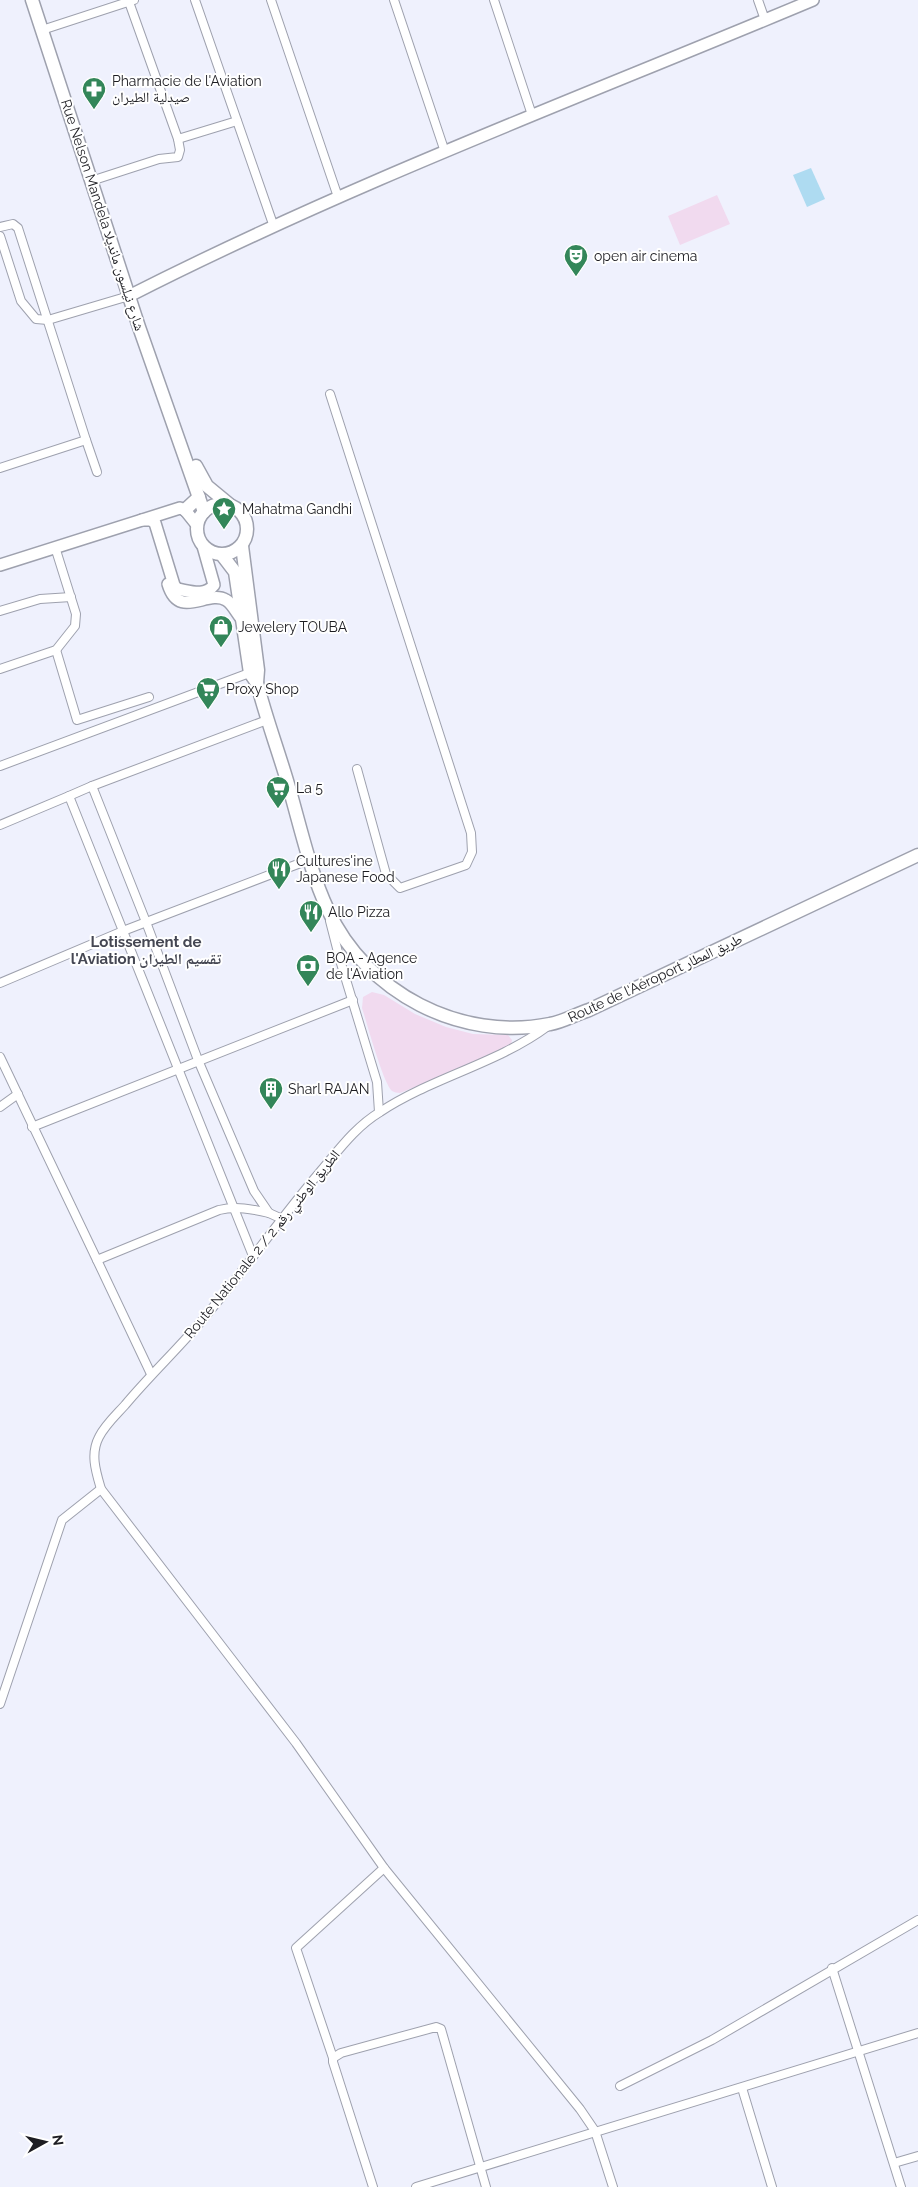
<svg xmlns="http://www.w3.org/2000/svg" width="918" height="2187" font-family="Raleway,'Noto Naskh Arabic',sans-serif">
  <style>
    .green { fill: #f1daef }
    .water { fill: #aedbf1 }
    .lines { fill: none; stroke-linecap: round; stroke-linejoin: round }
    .street-casing { stroke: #9ea1ae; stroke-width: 10 }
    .secondary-casing { stroke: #9ea1ae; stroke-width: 14 }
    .primary-casing { stroke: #9ea1ae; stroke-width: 15 }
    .street { stroke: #fff; stroke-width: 8 }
    .secondary { stroke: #fff; stroke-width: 11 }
    .primary { stroke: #fff; stroke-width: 12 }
    .labels { text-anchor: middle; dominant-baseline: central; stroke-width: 4; stroke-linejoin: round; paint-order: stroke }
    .poi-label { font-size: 14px; fill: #1d1d22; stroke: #fff; text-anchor: start }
    .street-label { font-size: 14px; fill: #1d1d22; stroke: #fff }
    .neighbourhood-label { font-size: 15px; font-weight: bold; fill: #454753; stroke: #fff }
  </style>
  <rect width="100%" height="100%" fill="#eff1fd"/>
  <g class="green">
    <path d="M 717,195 L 730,224 L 680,245 L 668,216 Z"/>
    <path d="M 372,992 L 384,995 L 415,1014 L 446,1027 L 473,1034 L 508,1035 L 512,1040 L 511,1045 L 494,1055 L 400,1093 C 397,1093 394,1092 392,1091 C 383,1083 367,1023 362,1008 L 363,997 Z"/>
  </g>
  <path class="water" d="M 811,168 L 825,199 L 807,207 L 793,175 Z"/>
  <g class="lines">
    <g class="street-casing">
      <g id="street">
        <path d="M 195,0 L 274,227"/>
        <path d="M 271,0 L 338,197"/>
        <path d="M 394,0 L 445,152"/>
        <path d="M 494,0 L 532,115"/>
        <path d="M 758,0 L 765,20"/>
        <path d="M 129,2 L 178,139 L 237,121"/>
        <path d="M 42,30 L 134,0"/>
        <path d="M 91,181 L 159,159 L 178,157 L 180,150 L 178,139"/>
        <path d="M 0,227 L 13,224 L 18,228 L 86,440 L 0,468"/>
        <path d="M 0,236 L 21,301 L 36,319 L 48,320 L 129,296"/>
        <path d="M 330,394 L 471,833 L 472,852 L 466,865 L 400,888 L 386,874 L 357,769"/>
        <path d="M 86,440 L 97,472"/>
        <path d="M 0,611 L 40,599 L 71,597"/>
        <path d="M 56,650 L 77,720 L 149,697"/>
        <path d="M 0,669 L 56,650 L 75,626 L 76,614 L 55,547"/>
        <path d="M 267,720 L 92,786 L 146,922 L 198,1060 L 254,1191 L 269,1213 L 280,1218"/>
        <path d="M 0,766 L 252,672"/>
        <path d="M 69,796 L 92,786"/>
        <path d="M 0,825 L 69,796 L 253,1256"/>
        <path d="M 330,921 L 340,960 L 377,1082 L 379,1112"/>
        <path d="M 0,983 L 123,931 L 311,859"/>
        <path d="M 548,1026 C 497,1064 433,1077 380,1112 C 355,1127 338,1151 319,1173 C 279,1220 244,1271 204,1318 C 179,1348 150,1375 125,1405 C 116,1415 105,1425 99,1437 C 90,1454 96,1472 101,1489 L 296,1743 L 384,1868 L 580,2109 L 595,2131 L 613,2187"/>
        <path d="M 0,1057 L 97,1260 L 219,1210 C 236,1206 252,1209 269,1213"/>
        <path d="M 0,1107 L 18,1094"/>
        <path d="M 32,1127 L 353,1000"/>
        <path d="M 97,1260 L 151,1374"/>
        <path d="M 0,1704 L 62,1520 L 101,1489"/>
        <path d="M 832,1968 L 901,2187"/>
        <path d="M 333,2058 L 296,1948 L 384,1868"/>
        <path d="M 620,2086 L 712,2040 L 918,1920"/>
        <path d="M 742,2088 L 772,2187"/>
        <path d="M 894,2163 L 918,2156"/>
        <path d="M 373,2187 L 333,2062 L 333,2058 L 341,2053 L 436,2027 L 441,2029 L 486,2187"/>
        <path d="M 416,2187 L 918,2033"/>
      </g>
    </g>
    <g class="secondary-casing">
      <g id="secondary">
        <path d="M 129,296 C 351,183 584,96 813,0"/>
        <path d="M 142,520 L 151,520 L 155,523 L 174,585 L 177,589 C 190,591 205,597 214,585 L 203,546"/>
        <path d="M 0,565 L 180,508 L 185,510 L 197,525"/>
        <path d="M 168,584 C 179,621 207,589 226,600 C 232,603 236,612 241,618"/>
      </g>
    </g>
    <g class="primary-casing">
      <g id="primary">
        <path d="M 32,0 L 139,327 L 204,512"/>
        <path d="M 196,466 L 207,486 L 230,505"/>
        <circle cx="222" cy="529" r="25"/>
        <path d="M 185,510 L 199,497"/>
        <path d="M 242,546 L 258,670 L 257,683 C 266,718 278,750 288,784 C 300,825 310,872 328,910 C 366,993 461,1042 550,1024 C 563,1022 576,1014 589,1010 L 918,855"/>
        <path d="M 222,555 L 235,572 L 250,673 L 257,683"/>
      </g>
    </g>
    <use href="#street" class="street"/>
    <use href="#secondary" class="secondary"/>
    <use href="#primary" class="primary"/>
  </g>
  <defs>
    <g id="pharmacy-pin" transform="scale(1.25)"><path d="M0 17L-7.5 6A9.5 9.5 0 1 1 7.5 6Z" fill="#338659" stroke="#fff"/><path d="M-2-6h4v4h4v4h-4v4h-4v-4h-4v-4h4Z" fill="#fff"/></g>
    <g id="theatre-pin" transform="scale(1.25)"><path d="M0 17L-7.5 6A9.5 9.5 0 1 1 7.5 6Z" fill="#338659" stroke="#fff"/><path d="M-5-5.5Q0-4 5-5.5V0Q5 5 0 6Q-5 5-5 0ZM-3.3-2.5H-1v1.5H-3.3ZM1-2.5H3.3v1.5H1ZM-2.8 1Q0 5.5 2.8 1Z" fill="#fff"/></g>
    <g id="sight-pin" transform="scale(1.25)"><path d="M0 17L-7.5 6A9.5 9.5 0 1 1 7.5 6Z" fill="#338659" stroke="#fff"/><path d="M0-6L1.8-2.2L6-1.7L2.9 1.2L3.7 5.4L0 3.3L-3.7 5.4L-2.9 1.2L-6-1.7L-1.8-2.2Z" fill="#fff"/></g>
    <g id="shop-pin" transform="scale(1.25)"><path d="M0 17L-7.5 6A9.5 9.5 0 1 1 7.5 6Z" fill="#338659" stroke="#fff"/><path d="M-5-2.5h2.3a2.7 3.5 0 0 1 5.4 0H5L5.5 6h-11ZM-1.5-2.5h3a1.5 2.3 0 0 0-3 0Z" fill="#fff"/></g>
    <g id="supermarket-pin" transform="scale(1.25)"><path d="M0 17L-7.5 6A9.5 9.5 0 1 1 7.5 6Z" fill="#338659" stroke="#fff"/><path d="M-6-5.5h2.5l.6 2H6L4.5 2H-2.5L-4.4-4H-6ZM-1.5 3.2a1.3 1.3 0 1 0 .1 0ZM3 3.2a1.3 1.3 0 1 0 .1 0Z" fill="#fff"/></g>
    <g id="restaurant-pin" transform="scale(1.25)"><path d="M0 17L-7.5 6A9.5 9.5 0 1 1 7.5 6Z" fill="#338659" stroke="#fff"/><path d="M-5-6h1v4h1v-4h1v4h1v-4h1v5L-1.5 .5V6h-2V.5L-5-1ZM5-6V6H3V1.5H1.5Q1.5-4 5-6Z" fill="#fff"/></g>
    <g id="bank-pin" transform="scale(1.25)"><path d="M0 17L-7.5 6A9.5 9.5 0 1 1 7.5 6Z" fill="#338659" stroke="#fff"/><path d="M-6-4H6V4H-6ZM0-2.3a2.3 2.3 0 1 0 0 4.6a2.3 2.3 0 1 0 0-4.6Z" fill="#fff"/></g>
    <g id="building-pin" transform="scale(1.25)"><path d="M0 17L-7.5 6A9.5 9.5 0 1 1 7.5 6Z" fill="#338659" stroke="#fff"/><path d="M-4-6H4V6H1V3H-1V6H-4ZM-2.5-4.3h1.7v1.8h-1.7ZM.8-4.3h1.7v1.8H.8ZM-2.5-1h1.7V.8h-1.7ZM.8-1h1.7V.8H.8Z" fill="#fff"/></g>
  </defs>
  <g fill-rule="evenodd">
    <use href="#pharmacy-pin" x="94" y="89"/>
    <use href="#theatre-pin" x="576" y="256"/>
    <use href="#sight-pin" x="224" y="509"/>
    <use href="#shop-pin" x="221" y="627"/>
    <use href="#supermarket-pin" x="208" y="689"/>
    <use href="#supermarket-pin" x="278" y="788"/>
    <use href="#restaurant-pin" x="279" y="869"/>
    <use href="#restaurant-pin" x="311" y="912"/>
    <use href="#bank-pin" x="308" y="966"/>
    <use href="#building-pin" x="271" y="1089"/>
  </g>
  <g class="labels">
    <g class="poi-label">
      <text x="112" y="81">Pharmacie de l'Aviation<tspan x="112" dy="16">صيدلية الطيران</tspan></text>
      <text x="594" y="256">open air cinema</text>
      <text x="242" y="509">Mahatma Gandhi</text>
      <text x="238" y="627">Jewelery TOUBA</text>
      <text x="226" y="689">Proxy Shop</text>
      <text x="296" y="788">La 5</text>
      <text x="296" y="861">Cultures'ine<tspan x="296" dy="16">Japanese Food</tspan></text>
      <text x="328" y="912">Allo Pizza</text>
      <text x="326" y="958">BOA - Agence<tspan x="326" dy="16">de l'Aviation</tspan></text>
      <text x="288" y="1089">Sharl RAJAN</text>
    </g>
    <g class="street-label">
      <text transform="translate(103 215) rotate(72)">Rue Nelson Mandela شارع نيلسون مانديلا</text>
      <text transform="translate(655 978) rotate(-25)">Route de l'Aéroport طريق المطار</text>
      <text transform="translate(262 1244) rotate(-51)">Route Nationale 2 / الطريق الوطني رقم 2</text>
    </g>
    <g class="neighbourhood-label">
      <text x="146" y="942">Lotissement de<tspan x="146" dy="17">l'Aviation تقسيم الطيران</tspan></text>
    </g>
  </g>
  <g transform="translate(45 2142) rotate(82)" stroke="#ffffff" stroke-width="4" paint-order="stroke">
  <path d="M0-4L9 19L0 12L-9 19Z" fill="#1d1d22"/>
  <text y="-8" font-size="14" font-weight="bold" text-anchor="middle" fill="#1d1d22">N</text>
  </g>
</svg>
